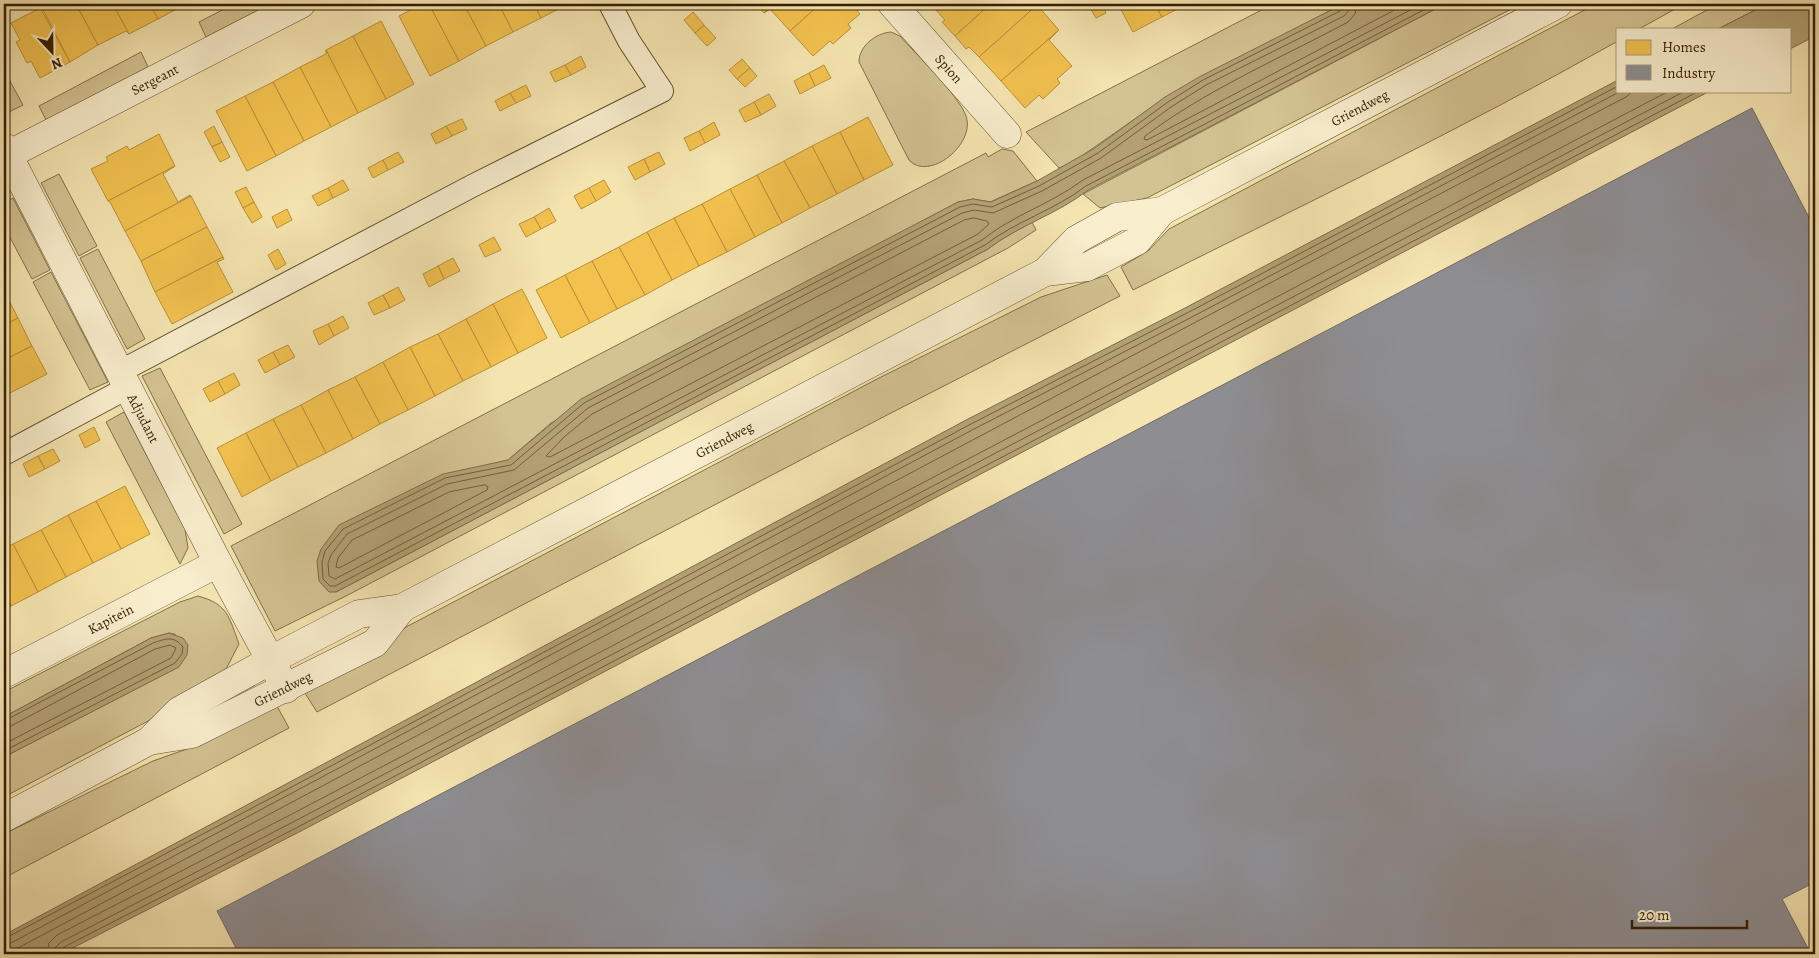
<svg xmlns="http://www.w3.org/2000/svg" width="1819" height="958" font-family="Alegreya,serif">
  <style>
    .green { fill: #d3c292; stroke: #837049 }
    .water { fill: #b2a074; stroke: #7f6c46 }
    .homes { fill: #f2c14e; stroke: #b99037 }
    .industry { fill: #8d8d92; stroke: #726b66 }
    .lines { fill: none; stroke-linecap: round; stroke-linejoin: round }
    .shore { stroke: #725e3a; stroke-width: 1 }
    .lane-casing { stroke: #634f2c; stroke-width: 24 }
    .street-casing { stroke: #634f2c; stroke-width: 29 }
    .lane { stroke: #f8edcc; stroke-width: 22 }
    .street { stroke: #f8edcc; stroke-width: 28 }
    .labels { text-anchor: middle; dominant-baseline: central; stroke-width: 5; stroke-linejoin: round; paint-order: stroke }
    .street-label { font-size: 14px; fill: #331d00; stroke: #f8edcc }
  </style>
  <rect width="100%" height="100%" fill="#f4e4b0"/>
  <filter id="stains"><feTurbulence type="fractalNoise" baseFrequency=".004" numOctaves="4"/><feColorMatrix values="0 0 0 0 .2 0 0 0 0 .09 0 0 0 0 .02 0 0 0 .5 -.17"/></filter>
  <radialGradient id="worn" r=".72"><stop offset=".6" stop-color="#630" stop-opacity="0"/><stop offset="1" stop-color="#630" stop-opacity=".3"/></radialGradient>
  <g class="green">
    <path d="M 234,4 L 270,4 L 206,37 L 199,22 Z"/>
    <path d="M 1273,4 L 1343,4 L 1165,98 L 1073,162 L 1059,168 L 1026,132 Z"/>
    <path d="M 1445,4 L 1521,4 L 1147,198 L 1100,208 L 1083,194 Z"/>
    <path d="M 1596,4 L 1684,4 L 1639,29 L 1618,29 L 1618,41 C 1460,130 1295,209 1133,290 L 1121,267 L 1148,251 L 1169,229 Z"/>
    <path d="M 1718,4 L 1767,4 L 1718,29 L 1672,29 Z"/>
    <path d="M 891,32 L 900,36 C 915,53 960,97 966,116 C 976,144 929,182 909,160 L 859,62 C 859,46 876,33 891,32 Z"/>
    <path d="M 141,52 L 148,67 L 46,120 L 39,106 Z"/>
    <path d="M 4,70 L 23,105 L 5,114 L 4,112 Z"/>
    <path d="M 1002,149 L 1013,151 L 1037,181 L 990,202 L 973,199 L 958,202 L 551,423 L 508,460 L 478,468 L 336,592 L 988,249 L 1000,240 L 1032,222 L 1036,230 L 1008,248 L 348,595 L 275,631 L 231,546 L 986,153 L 988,157 Z"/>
    <path d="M 59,174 L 97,246 L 79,256 L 41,183 Z"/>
    <path d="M 13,198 L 50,270 L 32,279 L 4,226 L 4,203 Z"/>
    <path d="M 98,249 L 145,339 L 127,349 L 80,258 Z"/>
    <path d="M 51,272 L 108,382 L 90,390 L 33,282 Z"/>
    <path d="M 1107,275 L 1120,296 L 891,413 L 317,712 L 303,690 L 375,655 L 406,627 L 879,378 L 1041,297 Z"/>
    <path d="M 160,368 L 242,524 L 224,534 L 142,376 Z"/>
    <path d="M 124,412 L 185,529 L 188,548 L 180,564 L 106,422 Z"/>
    <path d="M 198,596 C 228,604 229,617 239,644 L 226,669 L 173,699 L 150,720 L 4,797 L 4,757 L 178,667 L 175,634 L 169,633 L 151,638 L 4,717 L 4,692 L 180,602 Z"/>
    <path d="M 277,706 L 289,728 L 4,878 L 4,834 L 153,761 L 201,744 Z"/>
  </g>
  <g class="water">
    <path d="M 1343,4 L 1445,4 L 1088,190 C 1058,214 1019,225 988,249 L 336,592 L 329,592 L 319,581 L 317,561 L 321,549 L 339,525 L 443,474 L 508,460 L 581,399 L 958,202 L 973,199 L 991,202 L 1037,181 L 1095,148 L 1165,97 L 1201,76 Z"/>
    <path d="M 1767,4 L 1815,4 L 1815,36 L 1790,49 L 1790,29 L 1718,29 Z"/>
    <path d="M 1618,80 L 1618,91 L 1710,91 L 301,831 L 61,954 L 4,954 L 4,935 L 968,419 L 1185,308 Z"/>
    <path d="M 169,633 L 183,638 L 188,645 L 187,655 L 179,667 L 4,757 L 4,717 L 151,638 Z"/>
  </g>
  <g class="homes">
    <path d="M 38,4 L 70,62 L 40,78 L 31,61 L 27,63 L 16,42 L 20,40 L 11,23 L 40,8 Z"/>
    <path d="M 40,4 L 76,4 L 98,45 L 70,62 Z"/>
    <path d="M 76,4 L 113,4 L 129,34 L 126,31 L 98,45 Z"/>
    <path d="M 113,4 L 150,4 L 158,19 L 129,34 Z"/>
    <path d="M 150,4 L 186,4 L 158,19 Z"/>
    <path d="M 422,4 L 429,4 L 459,61 L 430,76 L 399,16 Z"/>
    <path d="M 429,4 L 464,4 L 486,46 L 459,61 Z"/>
    <path d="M 464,4 L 499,4 L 513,32 L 486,46 Z"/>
    <path d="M 499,4 L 534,4 L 541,18 L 513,32 Z"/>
    <path d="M 534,4 L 568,4 L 541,18 Z"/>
    <path d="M 755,4 L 774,4 L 764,13 Z"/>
    <path d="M 774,4 L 820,4 L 790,31 L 770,9 L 764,13 Z"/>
    <path d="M 820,4 L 851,4 L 860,14 L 848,24 L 851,28 L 833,44 L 830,41 L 813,56 L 790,31 Z"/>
    <path d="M 930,4 L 941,4 L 935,9 Z"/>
    <path d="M 941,4 L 990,4 L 955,36 L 942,22 L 945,20 L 935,9 Z"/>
    <path d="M 990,4 L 1037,5 L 979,57 L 969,47 L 966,49 L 955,36 Z"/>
    <path d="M 1088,4 L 1102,4 L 1106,13 L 1096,18 Z"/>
    <path d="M 1118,4 L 1155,4 L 1162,17 L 1133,32 Z"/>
    <path d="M 1155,4 L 1187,4 L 1162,17 Z"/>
    <path d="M 1037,5 L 1059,30 L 1001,81 L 979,57 Z"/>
    <path d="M 693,12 L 704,25 L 695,33 L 684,20 Z"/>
    <path d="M 381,21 L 414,84 L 386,99 L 353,36 Z"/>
    <path d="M 704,25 L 716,38 L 707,46 L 695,33 Z"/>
    <path d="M 1059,30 L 1049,40 L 1072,66 L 1057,79 L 1060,83 L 1043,99 L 1039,95 L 1025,108 L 1001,81 Z"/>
    <path d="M 353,36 L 386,99 L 358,113 L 326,50 Z"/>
    <path d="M 326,50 L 358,113 L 331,127 L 300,67 L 326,54 Z"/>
    <path d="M 581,56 L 586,67 L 571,75 L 565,65 Z"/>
    <path d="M 742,59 L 750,68 L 737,79 L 729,70 Z"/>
    <path d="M 565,65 L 571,75 L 555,82 L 550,72 Z"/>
    <path d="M 824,65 L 831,78 L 815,86 L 809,73 Z"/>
    <path d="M 300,67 L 331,127 L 304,141 L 273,82 Z"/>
    <path d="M 750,68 L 757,76 L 745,87 L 737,79 Z"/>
    <path d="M 809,73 L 815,86 L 800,94 L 794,81 Z"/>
    <path d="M 273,82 L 304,141 L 276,156 L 245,96 Z"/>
    <path d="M 526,85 L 531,96 L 516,103 L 510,93 Z"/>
    <path d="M 510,93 L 516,103 L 500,111 L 495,101 Z"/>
    <path d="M 769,94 L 776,106 L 761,115 L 754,102 Z"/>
    <path d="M 245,96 L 276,156 L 247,171 L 216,111 Z"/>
    <path d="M 754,102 L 761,115 L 745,122 L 739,110 Z"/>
    <path d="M 868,117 L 893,165 L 864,180 L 840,132 Z"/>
    <path d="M 462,119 L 467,129 L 452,136 L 446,126 Z"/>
    <path d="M 714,122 L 720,135 L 705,143 L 699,131 Z"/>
    <path d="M 214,126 L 222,142 L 212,147 L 204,132 Z"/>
    <path d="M 446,126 L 452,136 L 436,144 L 431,134 Z"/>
    <path d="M 699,131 L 705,143 L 690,151 L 684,138 Z"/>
    <path d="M 840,132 L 864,180 L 837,194 L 812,146 Z"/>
    <path d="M 159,134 L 175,166 L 108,201 L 91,169 L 108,161 L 106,157 L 127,146 L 129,150 Z"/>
    <path d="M 222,142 L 230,157 L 220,162 L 212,147 Z"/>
    <path d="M 812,146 L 837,194 L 810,208 L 784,161 Z"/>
    <path d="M 398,152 L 404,162 L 388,170 L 383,160 Z"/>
    <path d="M 659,152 L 665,164 L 650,172 L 644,159 Z"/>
    <path d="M 644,159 L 650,172 L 635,180 L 628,167 Z"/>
    <path d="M 383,160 L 388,170 L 373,178 L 368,168 Z"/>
    <path d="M 784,161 L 810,208 L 782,223 L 757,175 Z"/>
    <path d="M 175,166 L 163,174 L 178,202 L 190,195 L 191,196 L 125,231 L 110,202 L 108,201 Z"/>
    <path d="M 757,175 L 782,223 L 755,237 L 730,189 Z"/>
    <path d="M 343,180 L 349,190 L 333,198 L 328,188 Z"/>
    <path d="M 604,180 L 611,192 L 596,201 L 589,188 Z"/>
    <path d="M 246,187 L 254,202 L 243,208 L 235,192 Z"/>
    <path d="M 328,188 L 333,198 L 318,206 L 312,196 Z"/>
    <path d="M 589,188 L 596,201 L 581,209 L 574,196 Z"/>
    <path d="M 730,189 L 755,237 L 727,252 L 702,204 Z"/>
    <path d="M 191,196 L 207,227 L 141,261 L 125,231 Z"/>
    <path d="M 254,202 L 262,217 L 252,223 L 243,208 Z"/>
    <path d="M 702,204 L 727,252 L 699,266 L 674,218 Z"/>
    <path d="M 549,208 L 556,221 L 541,229 L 534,217 Z"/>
    <path d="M 287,209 L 292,220 L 277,228 L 272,217 Z"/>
    <path d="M 534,217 L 541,229 L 526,237 L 519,224 Z"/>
    <path d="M 674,218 L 699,266 L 672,280 L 647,232 Z"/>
    <path d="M 207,227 L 223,257 L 155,292 L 141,261 Z"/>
    <path d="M 647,232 L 672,280 L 645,295 L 619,247 Z"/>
    <path d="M 494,237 L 501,250 L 485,257 L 479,245 Z"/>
    <path d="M 619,247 L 645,295 L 617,309 L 592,261 Z"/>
    <path d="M 278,249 L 286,264 L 276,270 L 268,255 Z"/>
    <path d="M 223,257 L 224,259 L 217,262 L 233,292 L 172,324 L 155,292 Z"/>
    <path d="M 453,258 L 460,271 L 444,279 L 438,266 Z"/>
    <path d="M 592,261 L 617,309 L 590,323 L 565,275 Z"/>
    <path d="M 438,266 L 444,279 L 429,287 L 423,274 Z"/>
    <path d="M 565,275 L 590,323 L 561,338 L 536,290 Z"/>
    <path d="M 398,287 L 405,300 L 390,308 L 383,295 Z"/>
    <path d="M 522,289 L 547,338 L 518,353 L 493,304 Z"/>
    <path d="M 4,291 L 18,318 L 4,325 Z"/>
    <path d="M 383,295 L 390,308 L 374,315 L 368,303 Z"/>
    <path d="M 493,304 L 518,353 L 491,367 L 466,319 Z"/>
    <path d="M 343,316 L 349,328 L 334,336 L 328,324 Z"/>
    <path d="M 18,318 L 32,346 L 4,360 L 4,325 Z"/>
    <path d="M 466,319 L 491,367 L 463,381 L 438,334 Z"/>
    <path d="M 328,324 L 334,336 L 319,345 L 313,331 Z"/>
    <path d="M 438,334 L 463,381 L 435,396 L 410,347 Z"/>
    <path d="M 288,345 L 295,357 L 280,365 L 273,352 Z"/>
    <path d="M 32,346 L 47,374 L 4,396 L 4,360 Z"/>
    <path d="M 410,347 L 435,396 L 408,410 L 383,362 Z"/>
    <path d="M 273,352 L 280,365 L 265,373 L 258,360 Z"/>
    <path d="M 383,362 L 408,410 L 380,424 L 355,377 Z"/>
    <path d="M 234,373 L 240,385 L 225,394 L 218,381 Z"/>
    <path d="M 355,377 L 380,424 L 353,439 L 328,390 Z"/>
    <path d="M 218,381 L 225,394 L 210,402 L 203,389 Z"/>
    <path d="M 328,390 L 353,439 L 326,453 L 301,405 Z"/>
    <path d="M 301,405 L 326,453 L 298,467 L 273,419 Z"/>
    <path d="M 273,419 L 298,467 L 271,481 L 246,433 Z"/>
    <path d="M 94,427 L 100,440 L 85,448 L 79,435 Z"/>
    <path d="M 246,433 L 271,481 L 242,497 L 217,448 Z"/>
    <path d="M 53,449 L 60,461 L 45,469 L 38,456 Z"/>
    <path d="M 38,456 L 45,469 L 29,477 L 23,464 Z"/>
    <path d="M 125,486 L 150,534 L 121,549 L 96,501 Z"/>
    <path d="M 96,501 L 121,549 L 93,563 L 68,515 Z"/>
    <path d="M 68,515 L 93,563 L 66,577 L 41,530 Z"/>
    <path d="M 41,530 L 66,577 L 38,592 L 13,544 Z"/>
    <path d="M 13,544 L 38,592 L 11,606 L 4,592 L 4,549 Z"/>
    <path d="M 4,592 L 11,606 L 4,610 Z"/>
  </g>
  <path class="industry" d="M 1752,108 L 1815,229 L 1815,882 L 1782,899 L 1811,954 L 239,954 L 217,911 Z"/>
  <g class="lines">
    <g class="shore">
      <path d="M 1344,4 L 1340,11 L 1203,80 L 1168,102 L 1098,153 L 1039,186 L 992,207 L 973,204 L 960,207 L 584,403 L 511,465 L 445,478 L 343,529 L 325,551 L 322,562 L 323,579 L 330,586 L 335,586 L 985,245 C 1016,221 1055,210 1086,186 L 1435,4"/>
      <path d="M 1350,4 L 1349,10 L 1344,16 L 1206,85 L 1171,107 L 1101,158 L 1042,191 L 993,213 L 974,210 L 962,213 L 588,408 L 514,470 L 447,484 L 347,534 L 331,555 L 328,563 L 329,576 L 335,579 L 982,240 C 1013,215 1051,204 1083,180 L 1422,4"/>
      <path d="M 1357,4 L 1355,14 L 1348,22 C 1279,59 1208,89 1145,136 L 1144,139 L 1147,140 L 1406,4"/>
      <path d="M 974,218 L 987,221 L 989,224 L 978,234 L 550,457 L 546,456 L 564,437 L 592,414 L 964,220 Z"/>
      <path d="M 485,485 L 488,487 L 487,490 L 339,568 L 336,567 L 338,558 L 352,540 L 449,492 Z"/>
      <path d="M 4,721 L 153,643 C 165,639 174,635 183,647 L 182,654 L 175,663 L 4,751"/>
      <path d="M 4,727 L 11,726 L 155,649 L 170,645 L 176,648 L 171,658 L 4,744"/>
      <path d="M 4,939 L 271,798 L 971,424 L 1187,313 L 1618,86"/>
      <path d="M 4,945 L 11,943 L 974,429 L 1190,318 L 1621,91"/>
      <path d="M 4,952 L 14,950 C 551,665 1086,377 1626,97 L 1633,91"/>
      <path d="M 47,954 L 49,943 L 57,935 L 292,814 L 1669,91"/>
      <path d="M 54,954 L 55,948 L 61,942 L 295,821 L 1685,91"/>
      <path d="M 60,954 L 64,947 L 298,827 L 1699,91"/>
    </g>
    <g class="lane-casing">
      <g id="lane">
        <path d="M 119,372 L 474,185 L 662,91 L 629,41 L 610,4"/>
        <path d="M 4,454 L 127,388"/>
      </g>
    </g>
    <g class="street-casing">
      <g id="street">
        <path id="s1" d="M 892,4 L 1007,134"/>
        <path id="s2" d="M 4,147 L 218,563 L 286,689"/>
        <path id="s3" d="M 8,155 L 301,4"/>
        <path d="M 1045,272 L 1087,267 L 1137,241 L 1162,211"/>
        <path id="s4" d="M 4,674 L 218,563"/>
        <path id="s5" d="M 149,741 L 192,734 L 375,643 L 402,608"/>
        <path id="s6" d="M 4,818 L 149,741 L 179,711 L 271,660 L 359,614 L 402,608 L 1045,272 L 1076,240 L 1117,217 L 1162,211 L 1558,4"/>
      </g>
    </g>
    <use href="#lane" class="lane"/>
    <use href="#street" class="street"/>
  </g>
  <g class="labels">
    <g class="street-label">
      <text stroke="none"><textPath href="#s1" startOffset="86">Spion</textPath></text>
      <text stroke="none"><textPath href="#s3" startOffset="165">Sergeant</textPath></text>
      <text stroke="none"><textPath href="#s6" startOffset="1540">Griendweg</textPath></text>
      <text stroke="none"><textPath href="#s2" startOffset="305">Adjudant</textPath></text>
      <text stroke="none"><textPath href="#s6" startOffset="818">Griendweg</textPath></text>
      <text stroke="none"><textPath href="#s4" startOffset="120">Kapitein</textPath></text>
      <text stroke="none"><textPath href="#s5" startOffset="145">Griendweg</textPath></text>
    </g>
  </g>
  <rect width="1819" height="958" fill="none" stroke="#f4e4b0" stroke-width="20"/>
  <rect x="5" y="5" width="1809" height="948" fill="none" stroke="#331d00" stroke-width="2.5"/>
  <rect x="10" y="10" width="1799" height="938" fill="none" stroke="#331d00"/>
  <rect x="1616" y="28" width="175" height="65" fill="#f8edcc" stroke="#a99a7a"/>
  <rect x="1626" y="40" width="25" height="15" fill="#f2c14e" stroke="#a99a7a"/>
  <text x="1662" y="52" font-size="15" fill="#331d00">Homes</text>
  <rect x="1626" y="65" width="25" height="15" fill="#8d8d92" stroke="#a99a7a"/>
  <text x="1662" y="78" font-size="15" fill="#331d00">Industry</text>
  <g transform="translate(52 52) rotate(158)" stroke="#f8edcc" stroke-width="4" paint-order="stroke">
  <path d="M0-4L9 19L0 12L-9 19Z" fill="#331d00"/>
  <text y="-8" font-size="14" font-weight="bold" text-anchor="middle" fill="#331d00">N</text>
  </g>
  <path d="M1632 920v8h115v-8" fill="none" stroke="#331d00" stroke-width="2.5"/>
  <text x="1639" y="920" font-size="15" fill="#331d00" stroke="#f8edcc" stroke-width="4" paint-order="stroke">20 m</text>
  <rect width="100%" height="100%" filter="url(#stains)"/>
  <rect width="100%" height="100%" fill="url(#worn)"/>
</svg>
